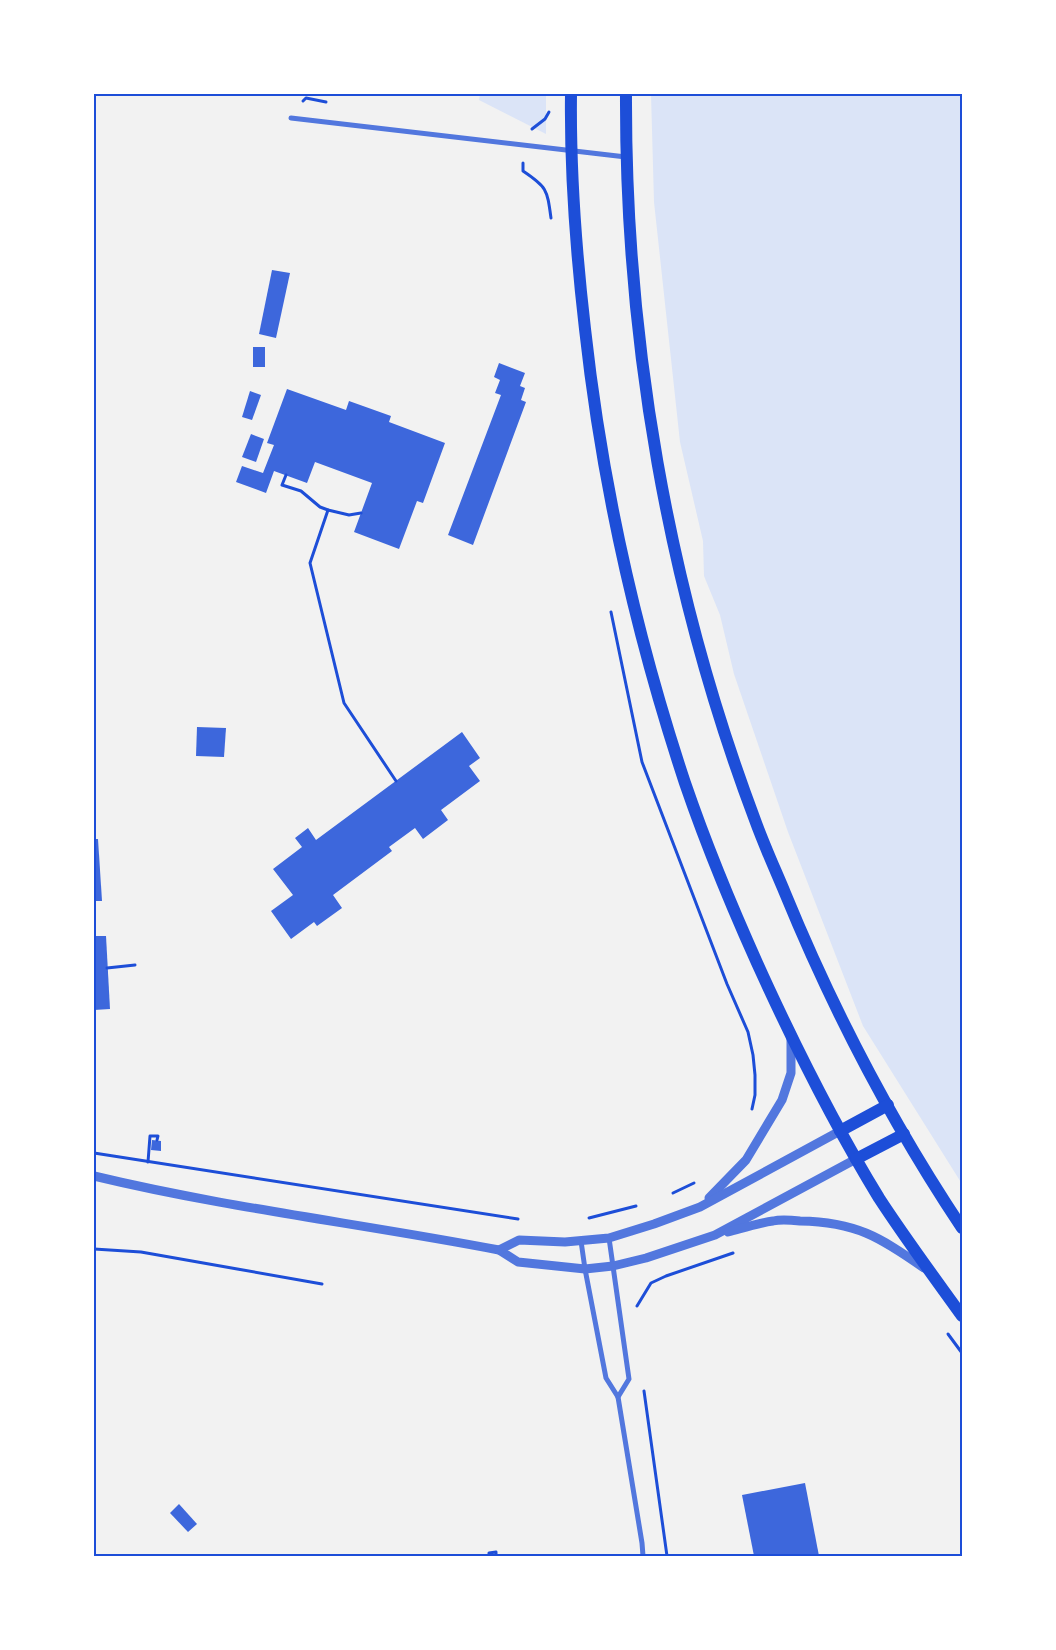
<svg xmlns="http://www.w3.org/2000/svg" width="1056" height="1650" font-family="'Titillium Web',sans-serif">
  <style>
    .green { fill: #dbe4f7 }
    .building { fill: #3d67dc }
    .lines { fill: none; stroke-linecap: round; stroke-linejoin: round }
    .path { stroke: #1d4ed8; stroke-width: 3 }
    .minor { stroke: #5277de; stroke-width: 5 }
    .tertiary { stroke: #5277de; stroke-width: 9 }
    .primary { stroke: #1d4ed8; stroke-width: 12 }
    .neatline { fill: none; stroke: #1d4ed8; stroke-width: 2 }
  </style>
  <rect width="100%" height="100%" fill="#f2f2f2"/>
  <g class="green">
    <path d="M 480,94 L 546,94 L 546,134 L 479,100 Z"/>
    <path d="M 651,94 L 962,94 L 962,1184 L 863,1026 L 788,832 L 734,674 L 720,615 L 704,576 L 703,541 L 680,442 L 654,202 Z"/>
  </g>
  <g class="building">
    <path d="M 272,270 L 290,273 L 276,338 L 259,334 Z"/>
    <rect x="253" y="347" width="12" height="20"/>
    <path d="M 499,363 L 525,373 L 520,386 L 525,388 L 521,400 L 526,402 L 473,545 L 448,535 L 501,395 L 495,393 L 500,380 L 494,377 Z"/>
    <path d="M 287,389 L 346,410 L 349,401 L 391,416 L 389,422 L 445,443 L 423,503 L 417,501 L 399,549 L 354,532 L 372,483 L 315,462 L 307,483 L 274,471 L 266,493 L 236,482 L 242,466 L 263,473 L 274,445 L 267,443 Z"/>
    <path d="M 250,391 L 261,395 L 252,420 L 242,417 Z"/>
    <path d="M 251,434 L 264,439 L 256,462 L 242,457 Z"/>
    <path d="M 197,727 L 226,728 L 224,757 L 196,756 Z"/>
    <path d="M 462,732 L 480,758 L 469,766 L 480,781 L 441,810 L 448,820 L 423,839 L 415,828 L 389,847 L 392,851 L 333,895 L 342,908 L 317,926 L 314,922 L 291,939 L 271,911 L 293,895 L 273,869 L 302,847 L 295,838 L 308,828 L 316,840 Z"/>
    <path d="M 94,839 L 98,839 L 102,901 L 94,901 Z"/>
    <path d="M 94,936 L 106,936 L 110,1009 L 94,1010 Z"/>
    <path d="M 152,1140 L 161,1141 L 161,1151 L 151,1150 Z"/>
    <path d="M 805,1483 L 819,1556 L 754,1556 L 742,1495 Z"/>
    <path d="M 179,1504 L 197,1524 L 188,1532 L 170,1513 Z"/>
  </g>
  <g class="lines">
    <g class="path">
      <path d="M 303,101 L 306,98 L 326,102"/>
      <path d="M 532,129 L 545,119 L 549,112"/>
      <path d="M 523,163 L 523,171 C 547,187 547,189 551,218"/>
      <path d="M 286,475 L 282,485 L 301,491 L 320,507 L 328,510 L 349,515 L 361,513"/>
      <path d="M 328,510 L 310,563 L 344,703 L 396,781"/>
      <path d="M 611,612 L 642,762 L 727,984 L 748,1032 L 753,1055 L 755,1075 L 755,1095 L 752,1109"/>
      <path d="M 107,968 L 135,965"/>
      <path d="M 94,1153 L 518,1219"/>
      <path d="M 148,1162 L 150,1136 L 158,1136 L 157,1140"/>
      <path d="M 673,1193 L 694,1183"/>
      <path d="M 589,1218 L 636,1206"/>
      <path d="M 94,1249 L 141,1252 L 322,1284"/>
      <path d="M 637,1306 L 651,1283 L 666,1276 L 733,1253"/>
      <path d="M 948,1334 L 962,1353"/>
      <path d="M 644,1391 L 667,1556"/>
      <path d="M 489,1556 L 489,1553 L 496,1552 L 496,1556"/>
    </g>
    <g class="minor">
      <path d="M 291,118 L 626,157"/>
      <path d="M 609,1238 L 629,1379 L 618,1397"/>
      <path d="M 581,1241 L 585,1269 L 606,1378 L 618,1397 L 642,1543 L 643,1556"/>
    </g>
    <g class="tertiary">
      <path d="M 94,1176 C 227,1208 364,1224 499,1250 L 518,1262 L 585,1269 L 613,1266 L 646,1258 L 715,1235 L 856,1159"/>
      <path d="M 709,1198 L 746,1160 L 782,1100 L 791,1073 L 791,1038"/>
      <path d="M 728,1232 C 743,1228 758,1223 773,1221 C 781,1219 791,1220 800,1221 C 856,1222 880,1237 924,1268"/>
      <path d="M 499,1250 L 519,1240 L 565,1242 L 609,1238 L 654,1224 L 700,1207 L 840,1131"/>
    </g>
    <g class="primary">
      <path d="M 571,94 C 570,172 576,251 585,329 C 602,484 636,635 685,783 C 709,853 738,922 769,989 C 802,1060 838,1131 879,1198 C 905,1238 934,1277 962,1316"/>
      <path d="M 626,94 C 625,340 668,589 755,820 C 764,845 775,869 785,893 C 833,1010 892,1123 962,1228"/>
      <path d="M 840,1131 L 888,1105"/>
      <path d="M 856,1159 L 904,1134"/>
    </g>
  </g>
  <rect width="1056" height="1650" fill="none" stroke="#ffffff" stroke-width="190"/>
  <rect x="95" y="95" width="866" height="1460" class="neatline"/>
</svg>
